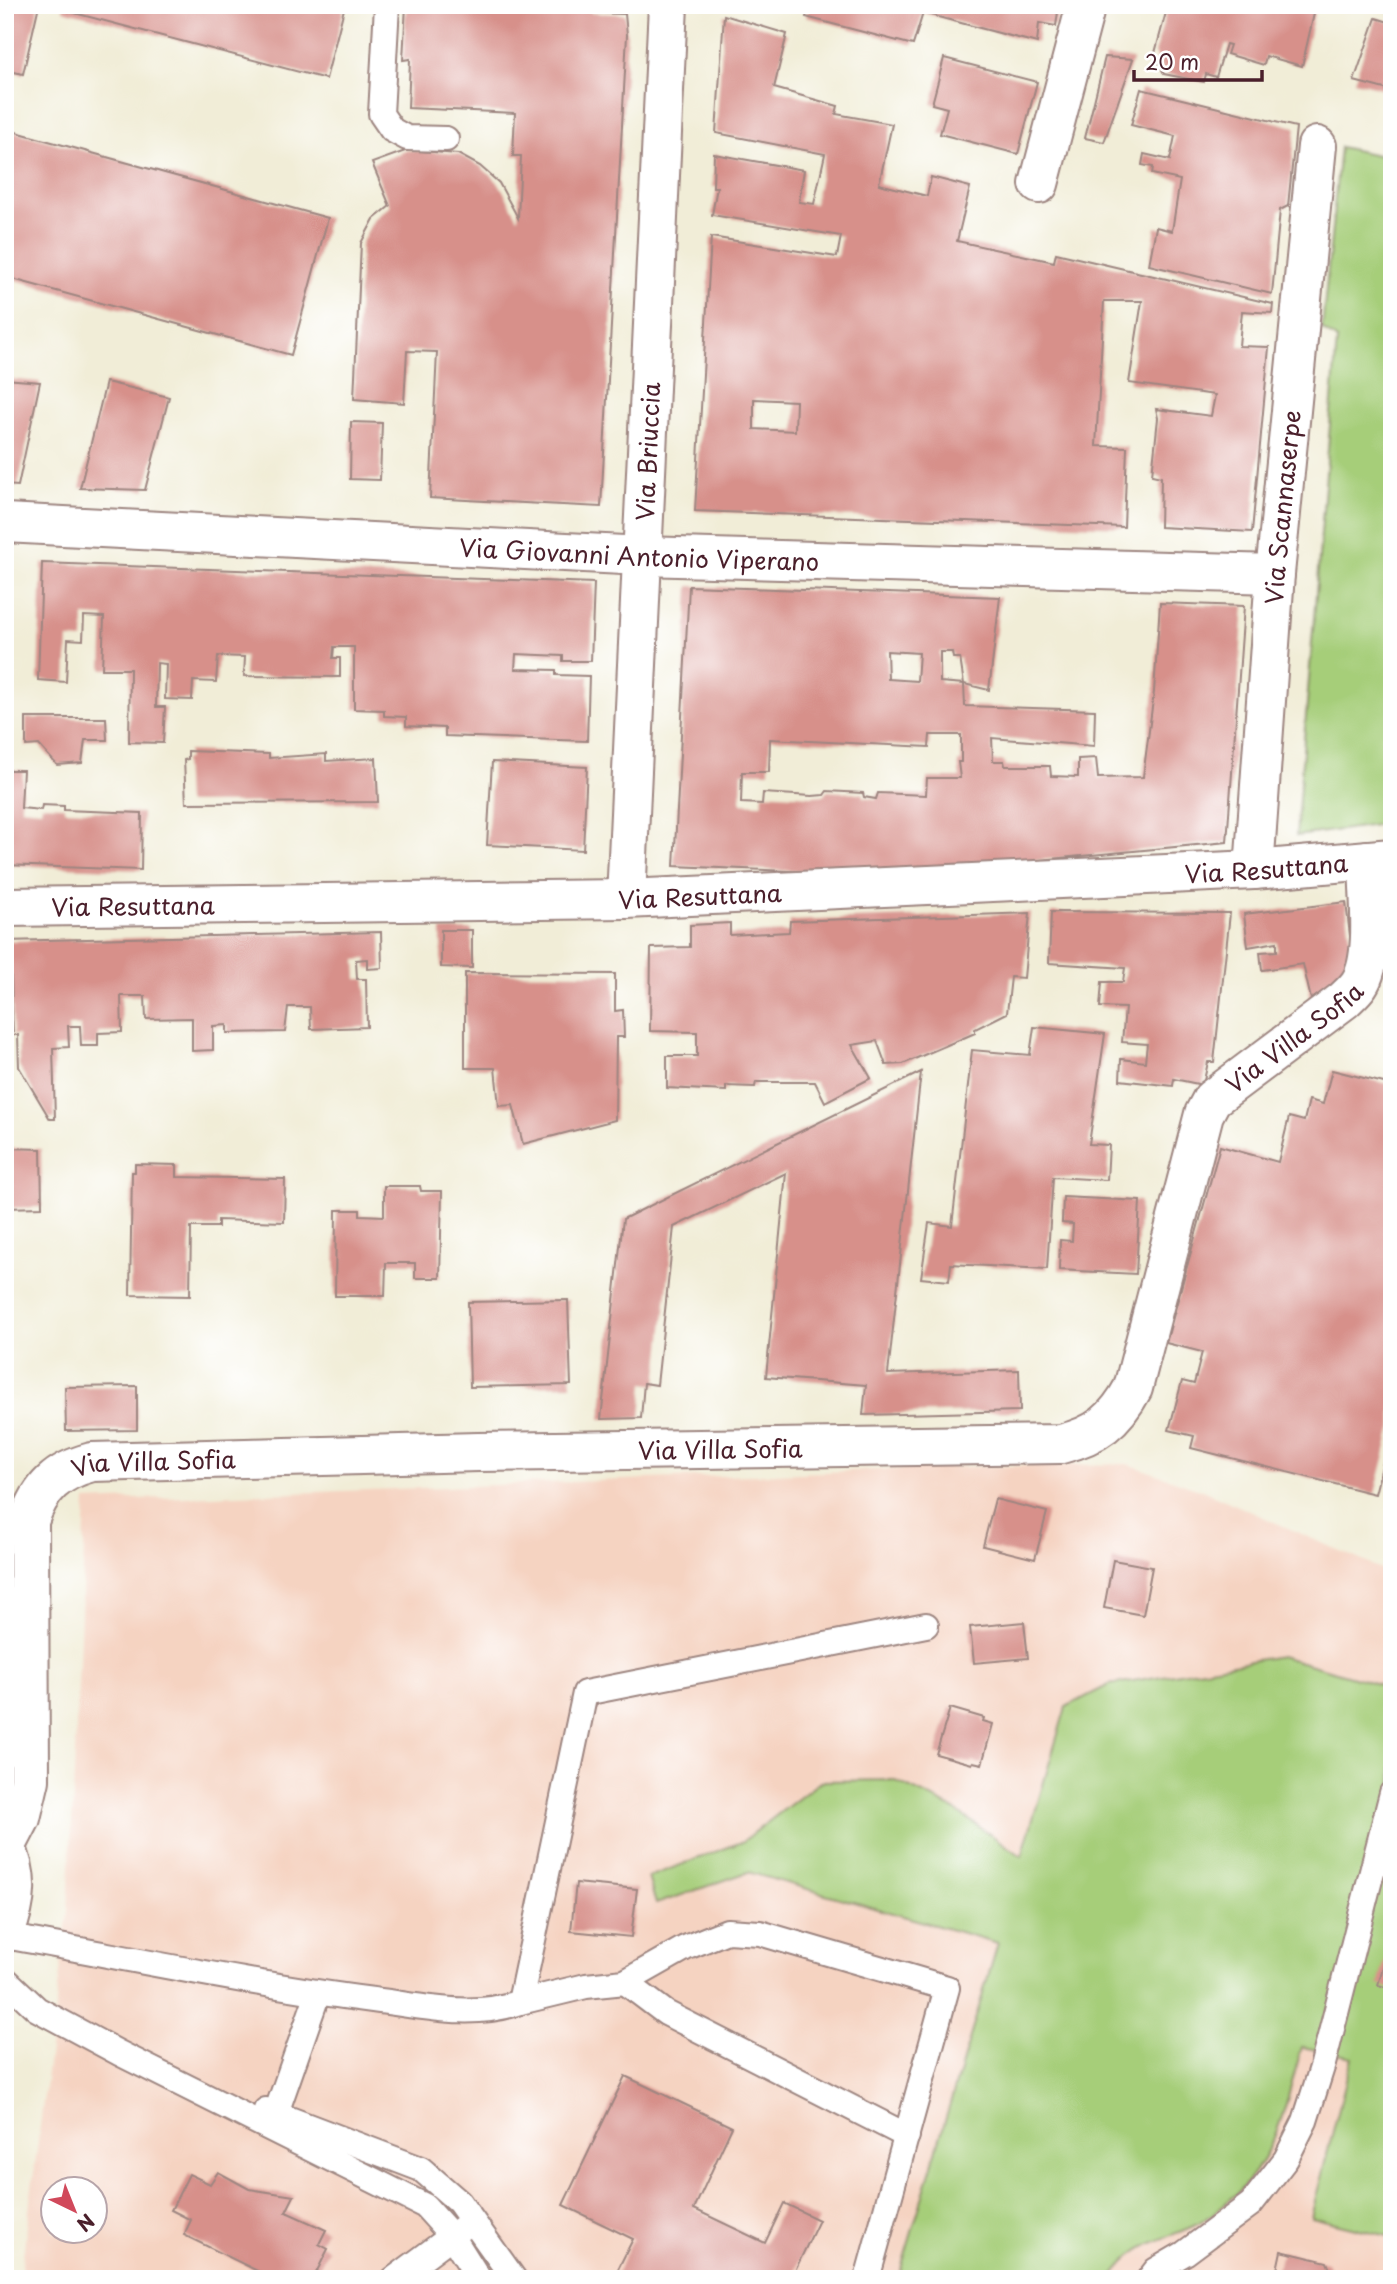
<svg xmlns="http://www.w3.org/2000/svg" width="1397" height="2284" font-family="'Playpen Sans',sans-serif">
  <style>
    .built { fill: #f5d3c1; fill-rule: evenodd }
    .green { fill: #a6ce79; stroke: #787652; stroke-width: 2 }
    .building { fill: #d7908a; fill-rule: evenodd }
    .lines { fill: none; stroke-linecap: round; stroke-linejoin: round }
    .service-casing { stroke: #9e8681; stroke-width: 28 }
    .minor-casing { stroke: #9e8681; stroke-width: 42 }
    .service { stroke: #fff; stroke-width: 24 }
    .minor { stroke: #fff; stroke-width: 38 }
    .labels { text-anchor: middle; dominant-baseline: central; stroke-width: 6; stroke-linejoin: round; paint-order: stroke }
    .street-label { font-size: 24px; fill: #4a1f2b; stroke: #fff }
  </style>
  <rect width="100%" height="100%" fill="#fff"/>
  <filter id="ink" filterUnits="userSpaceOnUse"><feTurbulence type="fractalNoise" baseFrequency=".0143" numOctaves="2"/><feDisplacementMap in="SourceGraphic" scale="14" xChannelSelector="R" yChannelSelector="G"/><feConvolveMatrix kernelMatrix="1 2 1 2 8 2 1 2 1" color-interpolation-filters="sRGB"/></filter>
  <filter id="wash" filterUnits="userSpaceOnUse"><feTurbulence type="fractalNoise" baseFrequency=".00686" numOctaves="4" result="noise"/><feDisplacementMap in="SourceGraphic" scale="28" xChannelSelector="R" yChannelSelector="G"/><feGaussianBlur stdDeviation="1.57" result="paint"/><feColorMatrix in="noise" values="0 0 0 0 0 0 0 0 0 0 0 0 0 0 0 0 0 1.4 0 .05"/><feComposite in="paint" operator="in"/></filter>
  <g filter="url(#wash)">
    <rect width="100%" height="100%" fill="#f1edd7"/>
    <path class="built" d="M 1128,1464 L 1202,1490 L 1392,1574 L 1392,2279 L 20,2279 L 68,1912 L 86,1501 L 954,1467 ZM 52,2190 L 94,2190 L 94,2232 L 52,2232 Z"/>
    <g class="green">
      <path d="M 1340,147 L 1392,158 L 1392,823 L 1296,836 L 1337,340 L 1322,329 Z"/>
      <path d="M 1280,1656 L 1392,1688 L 1392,2237 L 1311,2217 L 1352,2057 L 1302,2047 C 1283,2111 1277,2163 1221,2207 C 1214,2212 1208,2219 1200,2223 C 1163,2241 1135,2242 1111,2279 L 898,2279 L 998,1943 L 748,1872 L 656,1904 L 648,1877 L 742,1842 L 821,1781 L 894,1780 L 950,1807 L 1022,1856 L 1066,1707 L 1109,1685 Z"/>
    </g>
    <g id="blocks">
      <g class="building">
        <path d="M 5,5 L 39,5 L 23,74 L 5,70 Z"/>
        <path d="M 64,5 L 345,5 L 326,79 L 63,10 Z"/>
        <path d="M 406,5 L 582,5 L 592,13 L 625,14 L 627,35 L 601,507 L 430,498 L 437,352 L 407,351 L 404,403 L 354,399 L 361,243 L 374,219 L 390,206 L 372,163 L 408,150 L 458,154 L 480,166 L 499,183 L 518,218 L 521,156 L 513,156 L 515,113 L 408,108 L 410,59 L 403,60 Z"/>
        <path d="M 809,5 L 1059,5 L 1056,26 L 1039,23 L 1037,43 L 923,13 L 913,45 L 806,17 Z"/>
        <path d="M 1168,5 L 1316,5 L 1302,66 L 1266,56 L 1264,65 L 1227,54 L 1230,45 L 1226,44 L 1216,77 L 1206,74 L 1204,82 L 1164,74 L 1155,53 Z"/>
        <path d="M 724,15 L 787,34 L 774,88 L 838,106 L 836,114 L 892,124 L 879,184 L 927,196 L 931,177 L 970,187 L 957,241 L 1054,262 L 1056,253 L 1273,304 L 1272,313 L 1242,311 L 1239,346 L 1269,347 L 1252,532 L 1160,527 L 1161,477 L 1152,475 L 1158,418 L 1156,409 L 1211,416 L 1215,395 L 1129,383 L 1142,301 L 1104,301 L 1096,446 L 1127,447 L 1124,527 L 695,511 L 711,237 L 837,257 L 841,236 L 712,215 L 717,187 L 713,187 L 714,154 L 804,170 L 799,202 L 814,204 L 825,154 L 716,133 ZM 754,399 L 796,401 L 795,431 L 754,429 Z"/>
        <path d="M 1376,18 L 1392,23 L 1392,91 L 1354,81 Z"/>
        <path d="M 1105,57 L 1133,59 L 1104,142 L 1085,138 Z"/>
        <path d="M 944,58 L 1037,82 L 1018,154 L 940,134 L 947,108 L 932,104 Z"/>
        <path d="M 1141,89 L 1296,127 L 1288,206 L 1280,210 L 1272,294 L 1149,265 L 1156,227 L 1172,231 L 1180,180 L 1152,174 L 1153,167 L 1142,165 L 1144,154 L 1170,160 L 1175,136 L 1131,125 Z"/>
        <path d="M 5,129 L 328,218 L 291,355 L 5,277 Z"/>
        <path d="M 5,379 L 40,382 L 18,486 L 5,485 Z"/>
        <path d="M 106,382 L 169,397 L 145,490 L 80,488 Z"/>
        <path d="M 351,422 L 382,423 L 380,480 L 350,479 Z"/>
        <path d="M 42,563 L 594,583 L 591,661 L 563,661 L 563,656 L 516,654 L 515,669 L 556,670 L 556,675 L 589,676 L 587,741 L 445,736 L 445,728 L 406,726 L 406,717 L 384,716 L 384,710 L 354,709 L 354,647 L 334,647 L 333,658 L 340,658 L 340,677 L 244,676 L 245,657 L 218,656 L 216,682 L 193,681 L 192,700 L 165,699 L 166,664 L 157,663 L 156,707 L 165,707 L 163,743 L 129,742 L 130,669 L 102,669 L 104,617 L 84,616 L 83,640 L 68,639 L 66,682 L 38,680 Z"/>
        <path d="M 689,586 L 1000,597 L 989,690 L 964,684 L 960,658 L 953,658 L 952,652 L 940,652 L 940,682 L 964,684 L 965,706 L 1095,710 L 1094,746 L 992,738 L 993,761 L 1004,761 L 1005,766 L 1050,766 L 1051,776 L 1078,777 L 1078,759 L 1096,758 L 1098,778 L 1143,777 L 1154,692 L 1160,603 L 1244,606 L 1227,842 L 884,875 L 674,866 ZM 887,651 L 919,653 L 917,681 L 888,679 ZM 930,735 L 961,735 L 961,762 L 958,762 L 960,778 L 927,778 L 926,795 L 878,793 L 876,799 L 864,797 L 863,793 L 827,791 L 824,795 L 812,796 L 763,793 L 762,804 L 741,803 L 742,772 L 769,772 L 770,739 L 929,747 Z"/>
        <path d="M 26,718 L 106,718 L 107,740 L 85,740 L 82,763 L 57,765 L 39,745 L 26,746 Z"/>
        <path d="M 188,751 L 269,754 L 269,758 L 326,754 L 326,761 L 376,758 L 378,802 L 186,803 L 184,760 L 188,759 Z"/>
        <path d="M 492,762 L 587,767 L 583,850 L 487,845 Z"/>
        <path d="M 5,770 L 23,770 L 21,808 L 41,810 L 42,805 L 64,806 L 64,810 L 142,813 L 141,870 L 5,865 Z"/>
        <path d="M 1346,902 L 1355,979 L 1313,1008 L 1303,964 L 1262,970 L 1260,952 L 1277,951 L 1277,942 L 1248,947 L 1244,914 Z"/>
        <path d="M 1051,912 L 1230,913 L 1214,1062 L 1208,1062 L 1203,1085 L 1174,1079 L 1173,1086 L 1120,1080 L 1121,1059 L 1145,1062 L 1147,1044 L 1122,1042 L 1125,1008 L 1100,1007 L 1102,982 L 1123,982 L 1125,968 L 1049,963 Z"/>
        <path d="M 1030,913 L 1024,978 L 1011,977 L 1007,1013 L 975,1029 L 975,1033 L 903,1064 L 886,1065 L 877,1041 L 852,1045 L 871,1078 L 825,1102 L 815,1082 L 756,1082 L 755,1087 L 726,1086 L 726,1091 L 667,1088 L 667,1056 L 697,1056 L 697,1032 L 650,1031 L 651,948 L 690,947 L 690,925 L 730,923 L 730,935 L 789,932 L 790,921 Z"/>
        <path d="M 441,930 L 472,930 L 472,968 L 441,967 Z"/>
        <path d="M 381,932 L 382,968 L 367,969 L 367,959 L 356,960 L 357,979 L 366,979 L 367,1027 L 311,1029 L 310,1007 L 288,1007 L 285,1032 L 227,1033 L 227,1025 L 213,1026 L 213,1050 L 192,1051 L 192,1018 L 146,1019 L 145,996 L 121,996 L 122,1032 L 98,1033 L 98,1046 L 81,1046 L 80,1026 L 68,1026 L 69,1047 L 53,1048 L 55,1119 L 50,1119 L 19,1067 L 18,1035 L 13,1035 L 11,976 L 5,972 L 5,941 Z"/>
        <path d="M 465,973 L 615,974 L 615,1011 L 623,1010 L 624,1037 L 616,1037 L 615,1120 L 523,1144 L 513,1105 L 499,1106 L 495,1068 L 465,1068 Z"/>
        <path d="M 1034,1027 L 1105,1034 L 1089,1144 L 1109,1145 L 1107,1180 L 1053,1177 L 1047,1269 L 951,1264 L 949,1281 L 921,1278 L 929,1223 L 952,1226 L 972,1050 L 1030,1055 Z"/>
        <path d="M 1332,1070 L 1392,1085 L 1392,1427 L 1375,1494 L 1191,1448 L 1194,1436 L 1169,1430 L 1182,1381 L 1194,1384 L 1202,1352 L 1166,1343 L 1220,1146 L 1278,1162 L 1289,1117 L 1304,1121 L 1309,1100 L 1323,1104 Z"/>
        <path d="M 921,1072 L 888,1374 L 1019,1370 L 1020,1411 L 863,1415 L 866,1385 L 766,1377 L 786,1173 L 674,1227 L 657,1385 L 644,1383 L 641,1418 L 601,1419 L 623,1219 Z"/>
        <path d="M 5,1148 L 41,1149 L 42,1207 L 5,1208 Z"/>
        <path d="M 135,1164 L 177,1165 L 177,1177 L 285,1179 L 284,1222 L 218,1220 L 218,1227 L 191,1227 L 190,1296 L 130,1295 L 132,1172 L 135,1172 Z"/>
        <path d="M 384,1186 L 420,1186 L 421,1191 L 442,1191 L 440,1278 L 415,1278 L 415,1263 L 386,1263 L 385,1296 L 335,1296 L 336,1210 L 360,1210 L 360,1215 L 384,1216 Z"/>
        <path d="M 1063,1197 L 1140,1201 L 1136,1274 L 1059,1270 L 1060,1240 L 1072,1241 L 1073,1224 L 1062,1223 Z"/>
        <path d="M 568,1300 L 571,1385 L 470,1387 L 468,1302 Z"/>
        <path d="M 137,1386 L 137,1430 L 66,1431 L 65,1387 Z"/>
        <path d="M 995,1499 L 1047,1512 L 1035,1559 L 983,1546 Z"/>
        <path d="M 1113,1560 L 1152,1567 L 1143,1615 L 1104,1608 Z"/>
        <path d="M 1024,1622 L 1028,1658 L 974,1663 L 970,1627 Z"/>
        <path d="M 950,1708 L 984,1718 L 983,1721 L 993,1724 L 982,1764 L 973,1762 L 972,1764 L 936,1754 Z"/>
        <path d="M 576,1883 L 637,1889 L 631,1937 L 571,1931 Z"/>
        <path d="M 1388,1949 L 1392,1950 L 1392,1989 L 1378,1985 Z"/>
        <path d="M 625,2076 L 732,2127 L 694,2209 L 765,2243 L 784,2203 L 819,2220 L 791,2279 L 613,2279 L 633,2239 L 563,2205 Z"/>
        <path d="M 218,2172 L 249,2189 L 294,2196 L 286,2212 L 326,2230 L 319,2244 L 328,2249 L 313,2279 L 302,2275 L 300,2279 L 274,2279 L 184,2235 L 191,2220 L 171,2210 L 189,2174 L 210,2184 Z"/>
        <path d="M 1281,2251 L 1327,2262 L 1334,2279 L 1275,2279 Z"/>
      </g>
    </g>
  </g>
  <g filter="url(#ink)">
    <use href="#blocks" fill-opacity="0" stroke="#9e8681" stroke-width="2"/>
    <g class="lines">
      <g class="service-casing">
        <g id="service">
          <path d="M 387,5 L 381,114 L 392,130 L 407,138 L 446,139"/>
          <path d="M 5,1936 C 128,1958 250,1984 373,2000 C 422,2006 472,2019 520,2002 L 585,1693 L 926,1625"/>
          <path d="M 5,1979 L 37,2009 L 119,2053 L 425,2206 L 452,2236 L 479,2279"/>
          <path d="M 625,1982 L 666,2013 L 907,2136"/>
          <path d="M 520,2002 L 586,1986 L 625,1982 L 685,1948 L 727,1931 L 760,1933 L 947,1988 L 867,2279"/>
          <path d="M 266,2110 L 421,2169 L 459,2202 L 514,2279"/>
          <path d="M 276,2113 L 318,1993"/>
          <path d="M 394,2279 L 464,2227"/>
          <path d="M 1149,2279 L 1156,2270 L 1185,2253 L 1251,2204 L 1286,2159 L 1305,2121 L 1323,2064 L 1392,1793"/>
        </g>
      </g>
      <g class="minor-casing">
        <g id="minor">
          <path d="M 1039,184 L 1086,5"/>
          <path id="s1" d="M 5,523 L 643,556 L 1275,574"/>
          <path id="s2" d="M 1254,870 L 1275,574 L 1317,146"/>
          <path id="s3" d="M 626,899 L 668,5"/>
          <path id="s4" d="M 5,907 L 626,899 L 1254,870 L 1392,858"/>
          <path d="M 5,1845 C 20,1876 17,1902 5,1933"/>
          <path id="s5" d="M 6,1847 L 21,1818 L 30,1780 L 29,1521 C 40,1488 57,1471 92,1462 L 478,1452 L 1061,1444 C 1097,1435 1115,1421 1133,1388 L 1204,1114 L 1212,1099 L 1344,1000 C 1349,995 1355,990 1359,984 C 1377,958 1368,892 1368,860"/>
        </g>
      </g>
      <use href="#service" class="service"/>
      <use href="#minor" class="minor"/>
    </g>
  </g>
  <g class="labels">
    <g class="street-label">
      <text stroke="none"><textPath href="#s3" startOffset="448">Via Briuccia</textPath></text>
      <text stroke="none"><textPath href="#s2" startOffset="364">Via Scannaserpe</textPath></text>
      <text stroke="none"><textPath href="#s1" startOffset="635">Via Giovanni Antonio Viperano</textPath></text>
      <text stroke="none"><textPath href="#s4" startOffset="1262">Via Resuttana</textPath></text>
      <text stroke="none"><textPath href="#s4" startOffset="695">Via Resuttana</textPath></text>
      <text stroke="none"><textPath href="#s4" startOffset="128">Via Resuttana</textPath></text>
      <text stroke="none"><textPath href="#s5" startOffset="1888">Via Villa Sofia</textPath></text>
      <text stroke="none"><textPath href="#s5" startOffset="1050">Via Villa Sofia</textPath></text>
      <text stroke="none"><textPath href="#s5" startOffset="483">Via Villa Sofia</textPath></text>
    </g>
  </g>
  <rect width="1397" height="2284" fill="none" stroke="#fff" stroke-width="28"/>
  <g transform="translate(74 2210) rotate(137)"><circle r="33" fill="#ffffff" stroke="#b7a5aa" stroke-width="2"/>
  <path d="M0-5L12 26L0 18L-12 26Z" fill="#d1495b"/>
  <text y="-10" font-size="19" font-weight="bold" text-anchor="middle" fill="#4a1f2b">N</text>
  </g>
  <path d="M1134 70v10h128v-10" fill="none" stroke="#4a1f2b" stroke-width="3.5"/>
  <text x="1145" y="70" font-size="21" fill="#4a1f2b" stroke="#ffffff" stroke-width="5" paint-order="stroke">20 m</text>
</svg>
